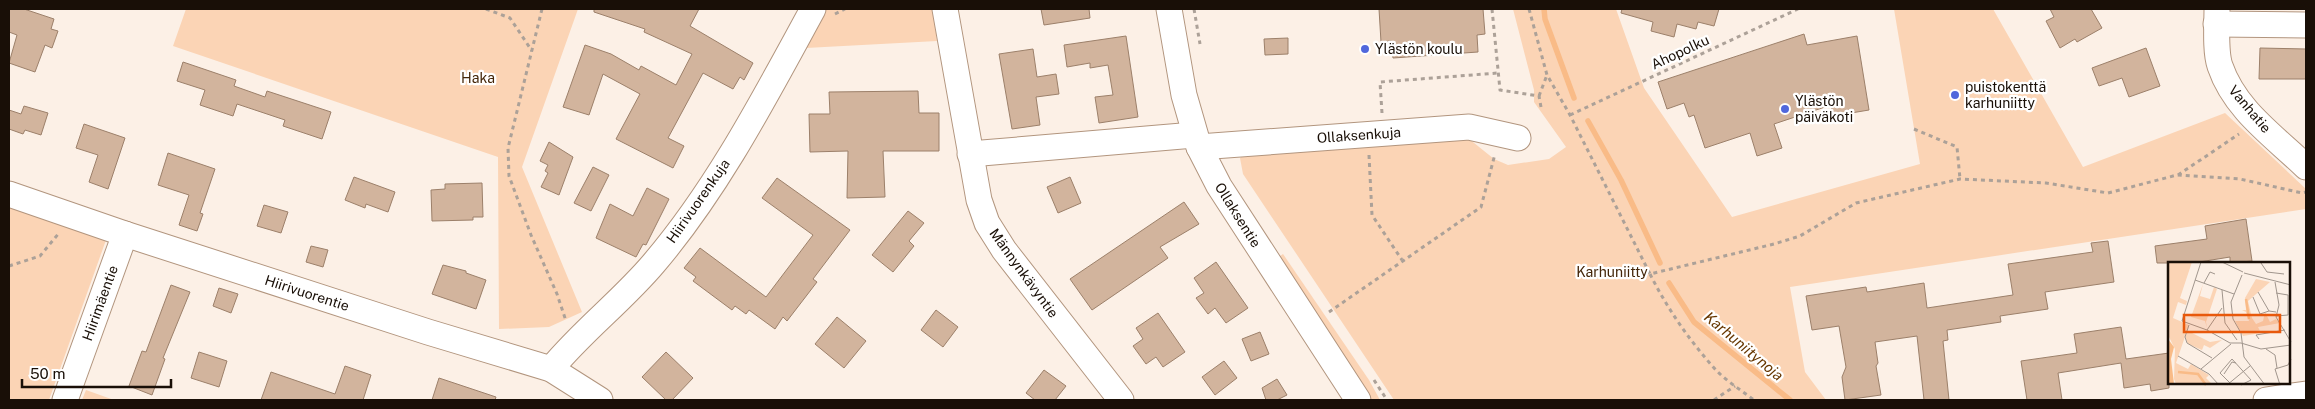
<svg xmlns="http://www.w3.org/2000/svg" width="2315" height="409" font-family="'Public Sans',sans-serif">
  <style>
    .green { fill: #fbd4b5 }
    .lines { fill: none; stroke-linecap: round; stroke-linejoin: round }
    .stream { stroke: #f9bb87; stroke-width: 5.5 }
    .building { fill: #d2b49d; stroke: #9c806a }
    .minor-casing { stroke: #b2957e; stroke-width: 27 }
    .path { stroke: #aca198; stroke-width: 3; stroke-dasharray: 4 4; stroke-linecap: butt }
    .minor { stroke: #fff; stroke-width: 25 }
    .poi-dot { fill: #5067dc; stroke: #fff; stroke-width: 2 }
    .labels { text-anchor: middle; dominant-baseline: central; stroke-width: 4.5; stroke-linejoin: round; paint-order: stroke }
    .poi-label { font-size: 14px; fill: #190f07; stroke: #fff; text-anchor: start }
    .street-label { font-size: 14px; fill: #190f07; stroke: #fff }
    .park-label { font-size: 14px; fill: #442609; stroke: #fff }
    .water-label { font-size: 15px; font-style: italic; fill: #673700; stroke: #fff }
    .inset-river { fill: none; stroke: #f9bb87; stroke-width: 2.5 }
    .inset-road { fill: none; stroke: #a1968d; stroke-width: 1 }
    .view { fill: #e8590c; fill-opacity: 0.15; stroke: #e8590c; stroke-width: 2.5 }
    .inset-edge { fill: none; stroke: #190f07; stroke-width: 2.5 }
  </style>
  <rect width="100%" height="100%" fill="#fcf0e6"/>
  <g class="green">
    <path d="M 186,9 L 578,9 L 522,167 L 582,312 L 549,327 L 499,329 L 498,157 L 173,46 Z"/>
    <path d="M 825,9 L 933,9 L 937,41 L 806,48 Z"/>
    <path d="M 1513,9 L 1616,9 L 1644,88 L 1732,217 L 1920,164 L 1894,9 L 1993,9 L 2083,167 L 2225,113 L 2306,189 L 2306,209 L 1790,287 L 1805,372 L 1826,400 L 1394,400 L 1243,174 L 1240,158 L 1244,154 L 1463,134 L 1494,159 L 1508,165 L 1549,159 L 1566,147 L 1534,102 L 1534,90 Z"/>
    <path d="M 9,206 L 106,240 L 49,400 L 9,400 Z"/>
    <path d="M 1283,254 L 1369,380 L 1380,400 L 1369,400 L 1276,259 Z"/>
    <path d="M 86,390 L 114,400 L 82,400 Z"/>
  </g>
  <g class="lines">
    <g class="stream">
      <path d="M 1544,9 L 1545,19 L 1574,98"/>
      <path d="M 1588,121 L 1621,180 L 1660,263"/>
      <path d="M 1669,283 L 1694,322 L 1790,400"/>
    </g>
  </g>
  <g class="building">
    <path d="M 9,9 L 24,9 L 54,19 L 51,29 L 58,31 L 52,48 L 45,45 L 35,72 L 9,63 L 17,35 L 9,32 Z"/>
    <path d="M 594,9 L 699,9 L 690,26 L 753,63 L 744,80 L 740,77 L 733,89 L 703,73 L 668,138 L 684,146 L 673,168 L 616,139 L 640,94 L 603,74 L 589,115 L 563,107 L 585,45 L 611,54 L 639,70 L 641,66 L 676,85 L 692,54 L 644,32 L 645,29 L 594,12 Z"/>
    <path d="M 1041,9 L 1089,9 L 1090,18 L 1044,25 Z"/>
    <path d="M 1379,9 L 1483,9 L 1485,34 L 1477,35 L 1478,52 L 1393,58 L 1391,41 L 1381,42 Z"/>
    <path d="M 1622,9 L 1719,9 L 1714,26 L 1698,22 L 1696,29 L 1677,24 L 1674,37 L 1651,31 L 1653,22 L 1621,13 Z"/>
    <path d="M 2050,9 L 2091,9 L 2102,28 L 2077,42 L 2075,39 L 2060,48 L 2046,21 L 2054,17 Z"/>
    <path d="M 1804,34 L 1807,45 L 1857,36 L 1869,110 L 1833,116 L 1831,105 L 1774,124 L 1782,148 L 1757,156 L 1750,133 L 1705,148 L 1694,115 L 1689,117 L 1684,103 L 1667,109 L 1658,82 Z"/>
    <path d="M 1126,36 L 1138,117 L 1099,123 L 1095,97 L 1113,95 L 1108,65 L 1090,68 L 1090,63 L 1067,67 L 1064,45 Z"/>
    <path d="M 1288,38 L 1288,54 L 1265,55 L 1264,39 Z"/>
    <path d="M 2146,48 L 2160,86 L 2129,97 L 2122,78 L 2099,86 L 2092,68 Z"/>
    <path d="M 2260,48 L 2306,49 L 2306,79 L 2259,79 Z"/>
    <path d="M 1033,49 L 1037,77 L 1056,74 L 1059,94 L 1036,97 L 1040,125 L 1012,129 L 999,54 Z"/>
    <path d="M 183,62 L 236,80 L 234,86 L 265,97 L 267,91 L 331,112 L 322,139 L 283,126 L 285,120 L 237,104 L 233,116 L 200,105 L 205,90 L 177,81 Z"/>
    <path d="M 918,91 L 919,113 L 939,113 L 939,151 L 883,151 L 885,197 L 847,198 L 848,151 L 810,152 L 809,114 L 830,114 L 829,92 Z"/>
    <path d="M 24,106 L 48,113 L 41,135 L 25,130 L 23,134 L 9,129 L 9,110 L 21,114 Z"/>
    <path d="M 84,124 L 125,138 L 108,189 L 89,182 L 98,155 L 76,148 Z"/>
    <path d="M 549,142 L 573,157 L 559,195 L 541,187 L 548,173 L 545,171 L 548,165 L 540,161 Z"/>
    <path d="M 168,153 L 215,169 L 200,213 L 203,214 L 197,231 L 179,225 L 189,195 L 158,185 Z"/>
    <path d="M 593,167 L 609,175 L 591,211 L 574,203 Z"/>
    <path d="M 354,177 L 395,192 L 388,212 L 366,204 L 365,208 L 345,200 Z"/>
    <path d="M 1070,177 L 1081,203 L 1058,213 L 1047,187 Z"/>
    <path d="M 777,178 L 850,230 L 813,279 L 817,282 L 787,321 L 783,317 L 775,329 L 749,310 L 746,314 L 735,306 L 732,310 L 693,281 L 696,277 L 684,268 L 700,248 L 766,297 L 813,235 L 762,198 Z"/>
    <path d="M 482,183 L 483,217 L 473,217 L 473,220 L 432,221 L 431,190 L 445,189 L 445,184 Z"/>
    <path d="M 647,188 L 669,199 L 646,245 L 643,244 L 636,257 L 596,238 L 610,204 L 633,216 Z"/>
    <path d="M 1184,202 L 1199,224 L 1160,247 L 1168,258 L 1092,310 L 1070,279 Z"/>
    <path d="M 264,205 L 288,212 L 281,233 L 257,226 Z"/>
    <path d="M 908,211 L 924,223 L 909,241 L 914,246 L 893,272 L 872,255 Z"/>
    <path d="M 2246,219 L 2252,261 L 2230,263 L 2230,257 L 2193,263 L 2157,263 L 2155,246 L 2207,239 L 2205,226 Z"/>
    <path d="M 2108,241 L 2114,282 L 2045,292 L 2048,309 L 2000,316 L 2001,322 L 1947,330 L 1948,340 L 1943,341 L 1949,400 L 1924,400 L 1917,336 L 1875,342 L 1878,363 L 1876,366 L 1881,395 L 1845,400 L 1842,377 L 1846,367 L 1839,326 L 1812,330 L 1806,296 L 1866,287 L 1867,292 L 1924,283 L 1927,308 L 2013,295 L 2008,264 L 2093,252 L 2091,243 Z"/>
    <path d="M 311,246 L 328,250 L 323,267 L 306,262 Z"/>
    <path d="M 1216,262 L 1248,308 L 1226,323 L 1215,308 L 1208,314 L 1196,298 L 1204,293 L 1194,278 Z"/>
    <path d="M 443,265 L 466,271 L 466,273 L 486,280 L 476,309 L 432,294 Z"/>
    <path d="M 171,285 L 190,292 L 163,358 L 165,359 L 152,395 L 129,386 L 142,351 L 146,352 Z"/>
    <path d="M 219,288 L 238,294 L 231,313 L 213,306 Z"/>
    <path d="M 936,310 L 958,327 L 943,347 L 921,330 Z"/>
    <path d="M 1158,313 L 1185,352 L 1163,367 L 1156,357 L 1146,364 L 1133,346 L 1143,339 L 1136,328 Z"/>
    <path d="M 837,317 L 866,341 L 844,368 L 815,344 Z"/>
    <path d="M 2121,327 L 2126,359 L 2169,353 L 2169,388 L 2151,391 L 2150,384 L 2124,388 L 2121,363 L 2058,373 L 2062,400 L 2027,400 L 2021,361 L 2077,353 L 2074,334 Z"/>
    <path d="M 1260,332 L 1269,354 L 1251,361 L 1242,339 Z"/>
    <path d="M 199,352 L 227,361 L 219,387 L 191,378 Z"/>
    <path d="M 666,352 L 693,378 L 672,400 L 666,400 L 642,377 Z"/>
    <path d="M 1224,361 L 1237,378 L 1215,395 L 1202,377 Z"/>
    <path d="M 345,366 L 371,375 L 363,400 L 261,400 L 271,372 L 335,394 Z"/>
    <path d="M 1044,370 L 1066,386 L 1055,400 L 1035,400 L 1026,393 Z"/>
    <path d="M 439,378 L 496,397 L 495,400 L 432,400 Z"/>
    <path d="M 1277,379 L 1287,395 L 1277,400 L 1266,400 L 1262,388 Z"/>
  </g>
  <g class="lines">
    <g class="minor-casing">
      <g id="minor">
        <path d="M 945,9 L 979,200 L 987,223 L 1004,250 L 1121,400"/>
        <path d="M 1169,9 L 1184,95 L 1199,147 L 1219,186 L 1358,400"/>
        <path d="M 2217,9 C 2217,24 2215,52 2220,66 C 2235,110 2274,136 2306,167"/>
        <path d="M 2216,24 L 2306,25"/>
        <path d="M 1199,147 L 1469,127 L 1518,138"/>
        <path d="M 970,154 L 1194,135"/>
        <path d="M 9,194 L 125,234 L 428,332 L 551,369 L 600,400"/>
        <path d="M 551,369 C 582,331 622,301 654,263 C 718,188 766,95 813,9"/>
        <path d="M 65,400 L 125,234"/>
        <path d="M 2266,400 L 2306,394"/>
      </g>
    </g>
    <g class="path">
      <path d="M 486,9 L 510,18 L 532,51"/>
      <path d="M 542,9 L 508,148 L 509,176 L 531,235 L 557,294 L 566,321"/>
      <path d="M 1194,9 L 1200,44"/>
      <path d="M 1492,9 L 1500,90 L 1539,96 L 1541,107"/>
      <path d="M 1529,9 L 1547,75 L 1570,115 L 1650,274 L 1774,244 L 1800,236 L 1856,203 L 1960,179 L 2046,183 L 2108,193 L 2177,175 L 2240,179 L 2302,193 L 2306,192"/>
      <path d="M 835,14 L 845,9"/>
      <path d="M 1539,96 L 1547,75"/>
      <path d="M 1382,113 L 1380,82 L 1498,73"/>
      <path d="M 1570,115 L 1798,9"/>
      <path d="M 1914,129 L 1957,147 L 1960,179"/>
      <path d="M 1369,155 L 1372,215 L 1402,260"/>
      <path d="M 2178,175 L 2239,134"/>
      <path d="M 9,266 L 40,256 L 59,233"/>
      <path d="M 1650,274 C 1667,308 1689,340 1715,369 C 1726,381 1741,390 1754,400"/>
      <path d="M 1329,312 L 1481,207 L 1495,154"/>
      <path d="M 1374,380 L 1387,400"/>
      <path d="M 1714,400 L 1735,386"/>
    </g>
    <use href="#minor" class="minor"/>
  </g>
  <g class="poi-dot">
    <circle cx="1365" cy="49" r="5"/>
    <circle cx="1955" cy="95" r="5"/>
    <circle cx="1785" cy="109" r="5"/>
  </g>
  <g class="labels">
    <g class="poi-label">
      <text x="1375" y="49">Ylästön koulu</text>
      <text x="1965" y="87">puistokenttä<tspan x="1965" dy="16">karhuniitty</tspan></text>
      <text x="1795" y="101">Ylästön<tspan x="1795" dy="16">päiväkoti</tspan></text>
    </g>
    <g class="street-label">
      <text transform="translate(1680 52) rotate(-25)">Ahopolku</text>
      <text transform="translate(2250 109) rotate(50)">Vanhatie</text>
      <text transform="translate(1359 135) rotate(-4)">Ollaksenkuja</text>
      <text transform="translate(698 201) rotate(-55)">Hiirivuorenkuja</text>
      <text transform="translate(1238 215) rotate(58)">Ollaksentie</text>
      <text transform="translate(1024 273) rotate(54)">Männynkävyntie</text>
      <text transform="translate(307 293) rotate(18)">Hiirivuorentie</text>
      <text transform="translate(100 303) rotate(-70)">Hiirimäentie</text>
    </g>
    <g class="park-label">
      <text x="478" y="78">Haka</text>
      <text x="1612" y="272">Karhuniitty</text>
    </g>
    <g class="water-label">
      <text transform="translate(1744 346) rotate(40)">Karhuniitynoja</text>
    </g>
  </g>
  <g transform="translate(2168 262)">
    <rect width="122" height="122" fill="#fcf0e6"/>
    <path d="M 0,0 L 24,0 L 12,36 L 19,39 L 18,43 L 10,40 L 5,56 L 21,63 L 8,101 L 20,107 L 23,102 L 41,113 L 38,116 L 44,122 L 8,122 L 6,117 L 7,87 L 0,73 ZM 88,17 L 102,20 L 80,39 L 84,56 L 88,62 L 95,59 L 97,50 L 102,60 L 108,57 L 112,61 L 90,65 L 93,71 L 75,74 L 67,59 L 81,59 L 78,50 L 74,48 L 78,48 L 77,36 ZM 35,22 L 32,34 L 42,37 L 46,25 L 49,27 L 38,60 L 39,66 L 37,59 L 23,55 ZM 20,69 L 42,80 L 54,78 L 42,86 L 36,83 L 34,88 L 20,82 L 17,75 Z" fill="#fbd4b5"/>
    <path d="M 0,77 L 6,85 L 3,97 L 6,122 L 0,122 Z" fill="#f9bb87"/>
    <path class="inset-river" d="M 78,37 L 81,57M 10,110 L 30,112 L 38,123"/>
    <path class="inset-road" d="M 33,0 L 14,59 L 39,68 L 62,81 L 73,81 L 93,87 L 123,83M 54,0 L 75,10M 93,1 L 99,10 L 116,12M 76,11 L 123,23M 74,13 L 63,40 L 65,57 L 73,71 L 76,95 L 97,123M 27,18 L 66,32M 107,20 L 111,43 L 108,55 L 123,80M 36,21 L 42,10 L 47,12M 54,28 L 57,61 L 69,78M 90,30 L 101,49 L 108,50M 108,31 L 120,33 L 120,53 L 108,54M 85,35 L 92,52 L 101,49M 21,63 L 17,75 L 19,81 L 44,96M 39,68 L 54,46M 91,77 L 88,73 L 117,68M 98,87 L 107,93 L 109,106M 10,94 L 41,112 L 51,123M 33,107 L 63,82M 56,112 L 64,100 L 68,101M 59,123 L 82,104M 64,123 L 52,111 L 64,97 L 83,118 L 73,123M 112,123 L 107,107 L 120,103 L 123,97"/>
    <path class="view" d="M 16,53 L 112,53 L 112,70 L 16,70 Z"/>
    <rect width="122" height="122" class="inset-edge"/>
  </g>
  <rect width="2315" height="409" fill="none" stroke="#190f07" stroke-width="20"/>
  <path d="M22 379v8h149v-8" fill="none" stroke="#190f07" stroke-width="2.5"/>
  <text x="30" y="379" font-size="15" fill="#190f07" stroke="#ffffff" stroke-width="4" paint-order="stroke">50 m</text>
</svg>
